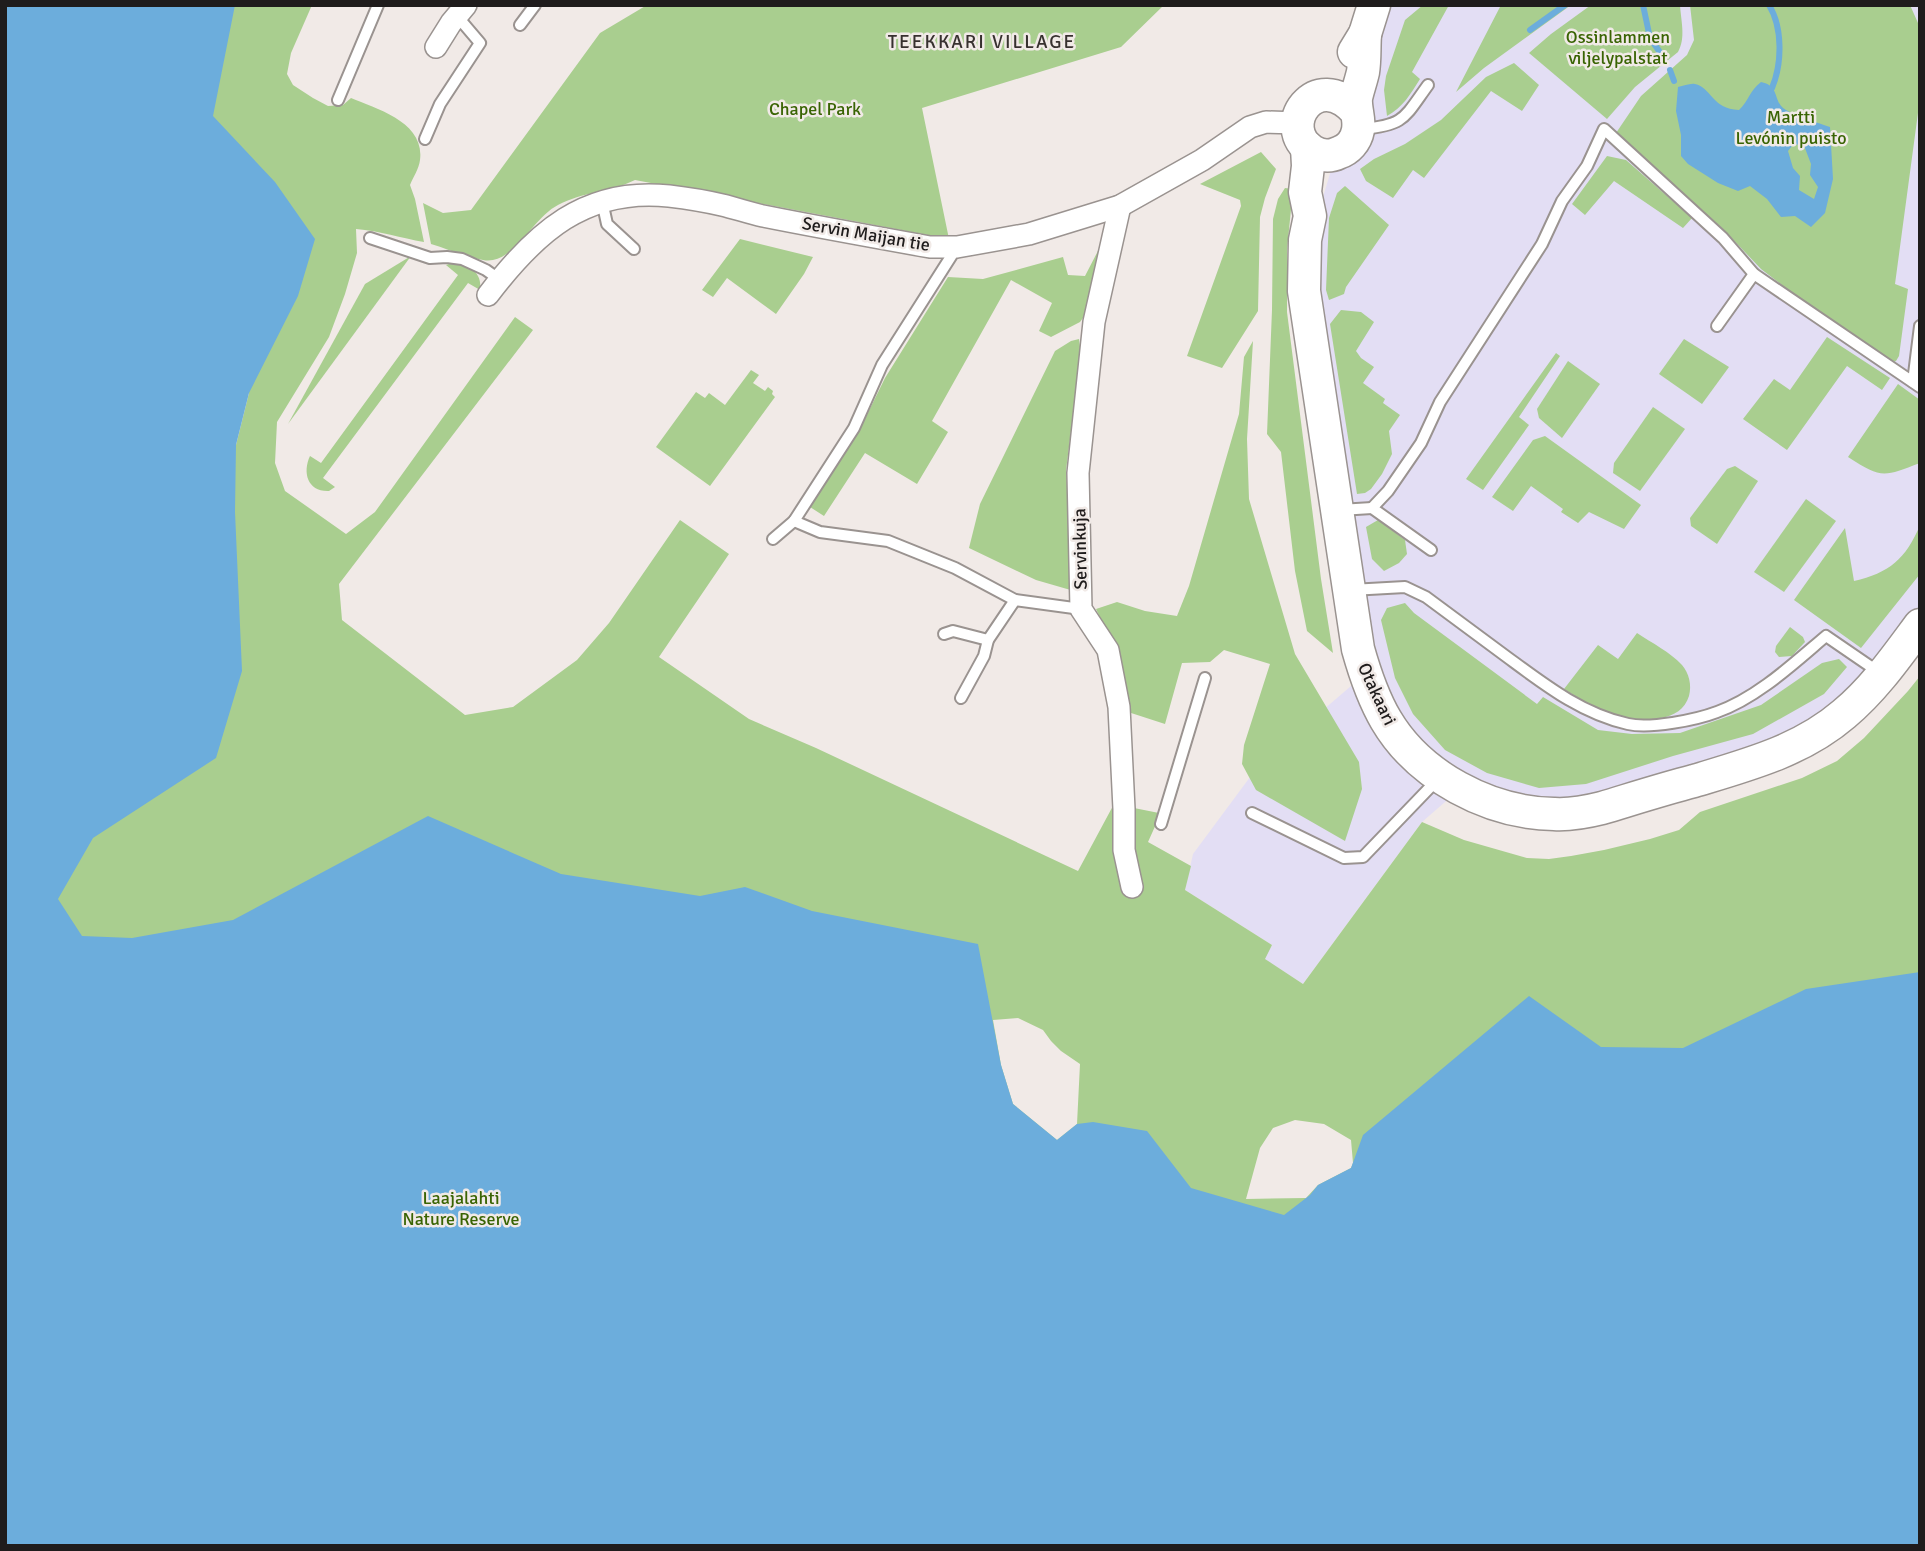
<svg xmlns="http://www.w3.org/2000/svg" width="1925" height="1551" font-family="Signika,sans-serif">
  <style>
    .education { fill: #e3def4 }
    .green { fill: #a9ce8f; fill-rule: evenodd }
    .water { fill: #6caddc; fill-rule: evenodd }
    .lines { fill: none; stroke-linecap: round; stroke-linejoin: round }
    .stream { stroke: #6caddc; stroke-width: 6 }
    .lane-casing { stroke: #9a9390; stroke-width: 14 }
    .street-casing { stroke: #9a9390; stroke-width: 24 }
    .secondary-casing { stroke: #9a9390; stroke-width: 35 }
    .lane { stroke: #fff; stroke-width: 10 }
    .street { stroke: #fff; stroke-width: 21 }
    .secondary { stroke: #fff; stroke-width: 32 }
    .labels { text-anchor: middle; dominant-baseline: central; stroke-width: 5; stroke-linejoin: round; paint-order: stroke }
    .park-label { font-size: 18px; fill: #396403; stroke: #f1eae7 }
    .street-label { font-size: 18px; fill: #1f1c1c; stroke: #f1eae7 }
    .neighbourhood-label { font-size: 19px; letter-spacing: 2px; fill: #37312f; stroke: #f1eae7 }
  </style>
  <rect width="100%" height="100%" fill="#f1eae7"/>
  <path class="education" d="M 1374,5 L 1920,5 L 1920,624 L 1843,716 L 1602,808 L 1460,789 L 1422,822 L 1303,984 L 1264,959 L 1272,945 L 1185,890 L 1193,854 L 1259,765 L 1365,674 L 1310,216 L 1323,197 L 1332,167 L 1338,154 Z"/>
  <g class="green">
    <path d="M 207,5 L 312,5 L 291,53 L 287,74 L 293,85 L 313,98 L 328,106 L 343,105 L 351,98 C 377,109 425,122 420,160 C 419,169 413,177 410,185 L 415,199 L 424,242 C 401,238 380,231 356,229 L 357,253 L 345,294 L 329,337 L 277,422 L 275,463 L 285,491 L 346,534 L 375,512 L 515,317 L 533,330 L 339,584 L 342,620 L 465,715 L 513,707 L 577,660 L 609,623 L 680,520 L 729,554 L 659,657 L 749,719 L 816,748 L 1078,871 L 1114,804 L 1159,813 L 1157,822 L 1148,842 L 1191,866 L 1185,890 L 1272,945 L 1265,959 L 1303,984 L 1422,822 L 1464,840 L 1527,858 L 1549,859 L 1571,856 L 1604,850 L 1650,839 L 1679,830 L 1700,812 L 1802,778 L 1837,761 L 1864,738 L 1908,691 L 1920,676 L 1920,1546 L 5,1546 L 5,834 L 236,445 L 249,393 L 212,392 ZM 1018,1018 L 1043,1030 L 1051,1041 L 1061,1051 L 1080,1064 L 1077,1124 L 1057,1140 L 1013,1104 L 1001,1065 L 993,1020 ZM 1295,1120 L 1324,1124 L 1351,1140 L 1353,1163 L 1351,1168 L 1318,1185 L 1306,1198 L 1246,1199 L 1260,1148 L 1273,1128 Z"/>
    <path d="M 647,5 L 1164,5 L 1121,47 L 922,108 L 949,239 L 635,180 C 611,192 582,192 558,205 C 532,218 513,266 483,260 C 465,257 448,249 431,244 L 423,203 L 443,213 L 471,210 L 600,33 Z"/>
    <path d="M 1423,5 L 1449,5 L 1412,72 L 1420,79 C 1410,95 1403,107 1387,116 L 1384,90 L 1386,76 L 1405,20 Z"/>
    <path d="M 1501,5 L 1571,5 L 1484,68 L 1456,92 Z"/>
    <path d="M 1591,5 L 1680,5 C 1681,21 1686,38 1678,52 L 1635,87 L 1607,119 L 1529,53 L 1551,34 Z"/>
    <path d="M 1690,5 L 1910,5 L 1918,23 L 1920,31 L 1920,98 L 1895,284 L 1908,289 L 1899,356 L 1896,361 L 1891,363 L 1820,314 L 1761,269 L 1723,229 L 1616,133 L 1641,96 L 1687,55 L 1694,40 Z"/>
    <path d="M 1514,63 L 1539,85 L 1522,111 L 1491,91 L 1424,178 L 1413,170 L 1393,198 L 1366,181 L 1360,169 L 1374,159 L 1405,144 L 1441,120 L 1486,77 Z"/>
    <path d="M 1261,152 L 1276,169 L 1265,198 L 1260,217 L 1258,311 L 1222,368 L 1187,356 L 1241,206 L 1240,200 L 1200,184 Z"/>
    <path d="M 1607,156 L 1626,160 L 1692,218 L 1683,228 L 1614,181 L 1585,215 L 1572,204 Z"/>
    <path d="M 1345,186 L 1389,225 L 1346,287 L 1344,294 L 1329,300 L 1326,290 L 1329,218 L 1337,193 Z"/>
    <path d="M 1285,188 L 1293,189 L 1287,250 L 1287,312 L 1321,579 L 1333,653 L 1307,631 L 1295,571 L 1281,452 L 1267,434 L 1272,310 L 1273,219 L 1278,199 Z"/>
    <path d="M 740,239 L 813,257 L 804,274 L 776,314 L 727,278 L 713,297 L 702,290 Z"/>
    <path d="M 1100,247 L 1086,314 L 1080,322 L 1051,337 L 1039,331 L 1052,303 L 1011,280 L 932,421 L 948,432 L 917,484 L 865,453 L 824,516 L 810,507 L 861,427 L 885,378 L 948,277 L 983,279 L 1063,257 L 1068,275 L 1085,276 Z"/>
    <path d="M 411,256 L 288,424 L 365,284 Z"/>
    <path d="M 452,263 C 468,264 483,272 480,290 L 468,283 L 323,478 L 335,487 L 329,491 C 308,492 302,473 310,456 L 321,463 L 458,275 L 446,265 Z"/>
    <path d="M 1341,310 L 1361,312 L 1374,322 L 1356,351 L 1361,358 L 1374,367 L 1363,383 L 1385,399 L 1383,403 L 1400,415 L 1389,431 L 1392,454 L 1382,474 L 1371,489 L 1365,493 L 1357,494 L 1330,324 Z"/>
    <path d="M 1827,337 L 1890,378 L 1882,390 L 1847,366 L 1787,450 L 1743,419 L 1774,379 L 1790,390 Z"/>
    <path d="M 1079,339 L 1081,354 L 1066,470 L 1074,591 L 1036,580 L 969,548 L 980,504 L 1055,351 L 1071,341 Z"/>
    <path d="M 1684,339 L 1729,367 L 1702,404 L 1659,374 Z"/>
    <path d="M 1253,341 L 1247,439 L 1249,499 L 1295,654 L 1359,762 L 1362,789 L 1345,841 L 1256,790 L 1242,764 L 1244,745 L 1270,664 L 1224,650 L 1210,662 L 1182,663 L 1165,724 L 1128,712 L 1113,645 L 1096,609 L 1117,602 L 1145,611 L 1177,616 L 1189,586 L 1239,414 L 1244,357 Z"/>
    <path d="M 1556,353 L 1560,356 L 1519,417 L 1529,425 L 1483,490 L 1466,479 Z"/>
    <path d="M 1568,361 L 1600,384 L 1562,438 L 1539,418 L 1537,409 Z"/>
    <path d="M 751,370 L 759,375 L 753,383 L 765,391 L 768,387 L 773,391 L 772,394 L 775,397 L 710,486 L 656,447 L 696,392 L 705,398 L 709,393 L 725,405 Z"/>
    <path d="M 1898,384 L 1920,400 L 1920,463 C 1883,477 1882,479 1848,457 Z"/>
    <path d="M 1653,407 L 1685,429 L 1640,491 L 1613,473 L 1614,463 Z"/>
    <path d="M 1545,436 L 1641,505 L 1624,529 L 1589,512 L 1578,523 L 1561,512 L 1563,509 L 1531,486 L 1513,511 L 1492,497 L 1533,440 Z"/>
    <path d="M 1735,466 L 1758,481 L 1717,544 L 1691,526 L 1690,518 L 1727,469 Z"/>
    <path d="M 1806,499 L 1836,521 L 1784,592 L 1754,572 Z"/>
    <path d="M 1378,520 L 1405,540 L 1407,554 L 1399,563 L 1384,571 L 1372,559 L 1366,527 Z"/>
    <path d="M 1920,525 L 1920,574 L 1861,648 L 1794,600 L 1845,528 L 1854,581 C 1889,573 1906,559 1920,525 Z"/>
    <path d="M 1405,603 L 1414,613 L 1537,704 L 1543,697 L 1598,730 L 1632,734 L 1680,733 L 1761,705 L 1822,663 L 1839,659 L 1847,667 L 1824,694 L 1753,734 L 1673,756 L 1586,784 L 1539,788 L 1487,773 L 1445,750 L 1413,714 L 1395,678 L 1381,620 L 1387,608 Z"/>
    <path d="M 1790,627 L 1803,637 L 1805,642 L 1792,656 L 1779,657 L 1775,652 L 1776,646 Z"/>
    <path d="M 1637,633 C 1652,643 1670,652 1682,665 C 1689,673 1692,685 1689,696 C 1685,709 1674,716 1661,718 C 1624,725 1594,708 1564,689 L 1598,645 L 1618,659 Z"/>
  </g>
  <g class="water">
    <path d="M 5,5 L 235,5 L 213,116 L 275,182 L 315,239 L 298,296 L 249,393 L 236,445 L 235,512 L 242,671 L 216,758 L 93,838 L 58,899 L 82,936 L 132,938 L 233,920 L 428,816 L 561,874 L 700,896 L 745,887 L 812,911 L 978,944 L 1001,1065 L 1013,1104 L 1057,1140 L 1077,1124 L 1093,1122 L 1147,1131 L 1191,1188 L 1284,1215 L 1310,1195 L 1318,1185 L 1351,1168 L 1363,1135 L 1529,996 L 1601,1047 L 1683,1048 L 1806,989 L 1920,972 L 1920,1546 L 5,1546 Z"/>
    <path d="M 1761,82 C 1781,86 1772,102 1786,110 C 1799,118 1816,122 1830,127 L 1833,179 L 1825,213 L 1811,227 L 1795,216 L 1781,217 L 1767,199 L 1750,186 L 1738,191 L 1718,183 L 1688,164 L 1681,156 L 1681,135 L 1676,111 L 1678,87 C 1684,86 1690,83 1695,84 C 1711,87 1712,109 1739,110 C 1749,101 1749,91 1761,82 ZM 1803,143 L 1811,164 L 1810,175 L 1818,187 L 1814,199 L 1799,190 L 1800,176 L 1793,168 L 1788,151 L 1792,146 Z"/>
  </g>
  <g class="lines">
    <g class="stream">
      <path d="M 1643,5 L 1650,38 L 1664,58"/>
      <path d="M 1769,5 C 1783,28 1782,64 1772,88"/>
      <path d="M 1530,30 L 1565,5"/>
      <path d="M 1670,70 L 1674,81"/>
    </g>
    <g class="lane-casing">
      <g id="lane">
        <path d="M 520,25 L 535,5"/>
        <path d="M 338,100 L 378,5"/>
        <path d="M 1362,129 C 1405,125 1404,118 1428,85"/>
        <path d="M 425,139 L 440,104 L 480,43 L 457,16"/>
        <path d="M 602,201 L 607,224 L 634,249"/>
        <path d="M 370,238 L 430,258 L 447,257 L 462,259 L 486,270 L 500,280"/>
        <path d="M 1717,326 L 1754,274"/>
        <path d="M 1913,382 L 1920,326"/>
        <path d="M 1340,510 L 1372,508"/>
        <path d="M 794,521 L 820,532 L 888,541 L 955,568 L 1015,600 L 1081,609"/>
        <path d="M 773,539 L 794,521 L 854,428 L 882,365 L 957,247"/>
        <path d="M 1431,550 L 1372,508 L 1388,491 L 1421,443 L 1440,402 L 1542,244 L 1562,201 L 1587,166 L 1604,129 L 1723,238 L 1754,274 L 1920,387"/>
        <path d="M 1351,590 L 1405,587 L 1426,597 C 1453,617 1480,637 1507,657 C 1545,685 1582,714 1628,724 C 1650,729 1696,720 1717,712 C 1757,698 1794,663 1826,636 L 1880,673"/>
        <path d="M 944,634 L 953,631 L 988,640"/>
        <path d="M 961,698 L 984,656 L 988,640 L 1015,600"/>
        <path d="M 1252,813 L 1344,858 L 1363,857 L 1439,778"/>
        <path d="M 1161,824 L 1205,678"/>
      </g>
    </g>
    <g class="street-casing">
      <g id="street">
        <path d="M 436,47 L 451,23 L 466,5"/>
        <path d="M 1120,206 L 1094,322 L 1078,473 L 1081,609 L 1108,650 L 1119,707 L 1124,809 L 1124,850 L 1132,887"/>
        <path d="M 488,295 C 535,233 585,187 669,196 C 686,198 705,201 722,205 C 735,208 749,213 763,216 C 818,227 874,237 930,247 L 957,247 L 1029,234 L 1120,206 L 1202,160 L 1250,127 L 1266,122 L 1298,123"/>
      </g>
    </g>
    <g class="secondary-casing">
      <g id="secondary">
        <path d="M 1354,52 L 1365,34 L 1374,5"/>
        <path d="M 1356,111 C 1316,66 1275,127 1312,151 C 1320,156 1330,157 1338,153 C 1348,150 1356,141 1358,130 C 1360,119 1355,109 1356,98 C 1358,89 1361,81 1363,72 C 1365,60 1364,47 1365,34"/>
        <path d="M 1307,147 L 1308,166 L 1305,192 L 1310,216 L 1305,240 L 1304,291 L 1358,649 C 1365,674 1373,698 1386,720 C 1419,776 1489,813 1554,814 C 1570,815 1586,812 1602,808 C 1632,799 1663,789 1694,781 C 1747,765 1801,751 1844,714 C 1874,689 1897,656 1920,625"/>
      </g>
    </g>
    <use href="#lane" class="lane"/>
    <use href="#street" class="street"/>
    <use href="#secondary" class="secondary"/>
  </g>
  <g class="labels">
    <g class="park-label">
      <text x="1618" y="37">Ossinlammen<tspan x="1618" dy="21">viljelypalstat</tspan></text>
      <text x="815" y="109">Chapel Park</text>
      <text x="1791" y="117">Martti<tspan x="1791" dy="21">Levónin puisto</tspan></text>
      <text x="461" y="1198">Laajalahti<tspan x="461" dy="21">Nature Reserve</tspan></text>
    </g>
    <g class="street-label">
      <text transform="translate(866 234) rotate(10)">Servin Maijan tie</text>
      <text transform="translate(1080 549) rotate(-91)">Servinkuja</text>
      <text transform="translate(1377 694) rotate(65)">Otakaari</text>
    </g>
    <g class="neighbourhood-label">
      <text x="982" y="42">TEEKKARI VILLAGE</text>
    </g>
  </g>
  <rect width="1925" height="1551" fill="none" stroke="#1f1c1c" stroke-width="14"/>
</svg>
